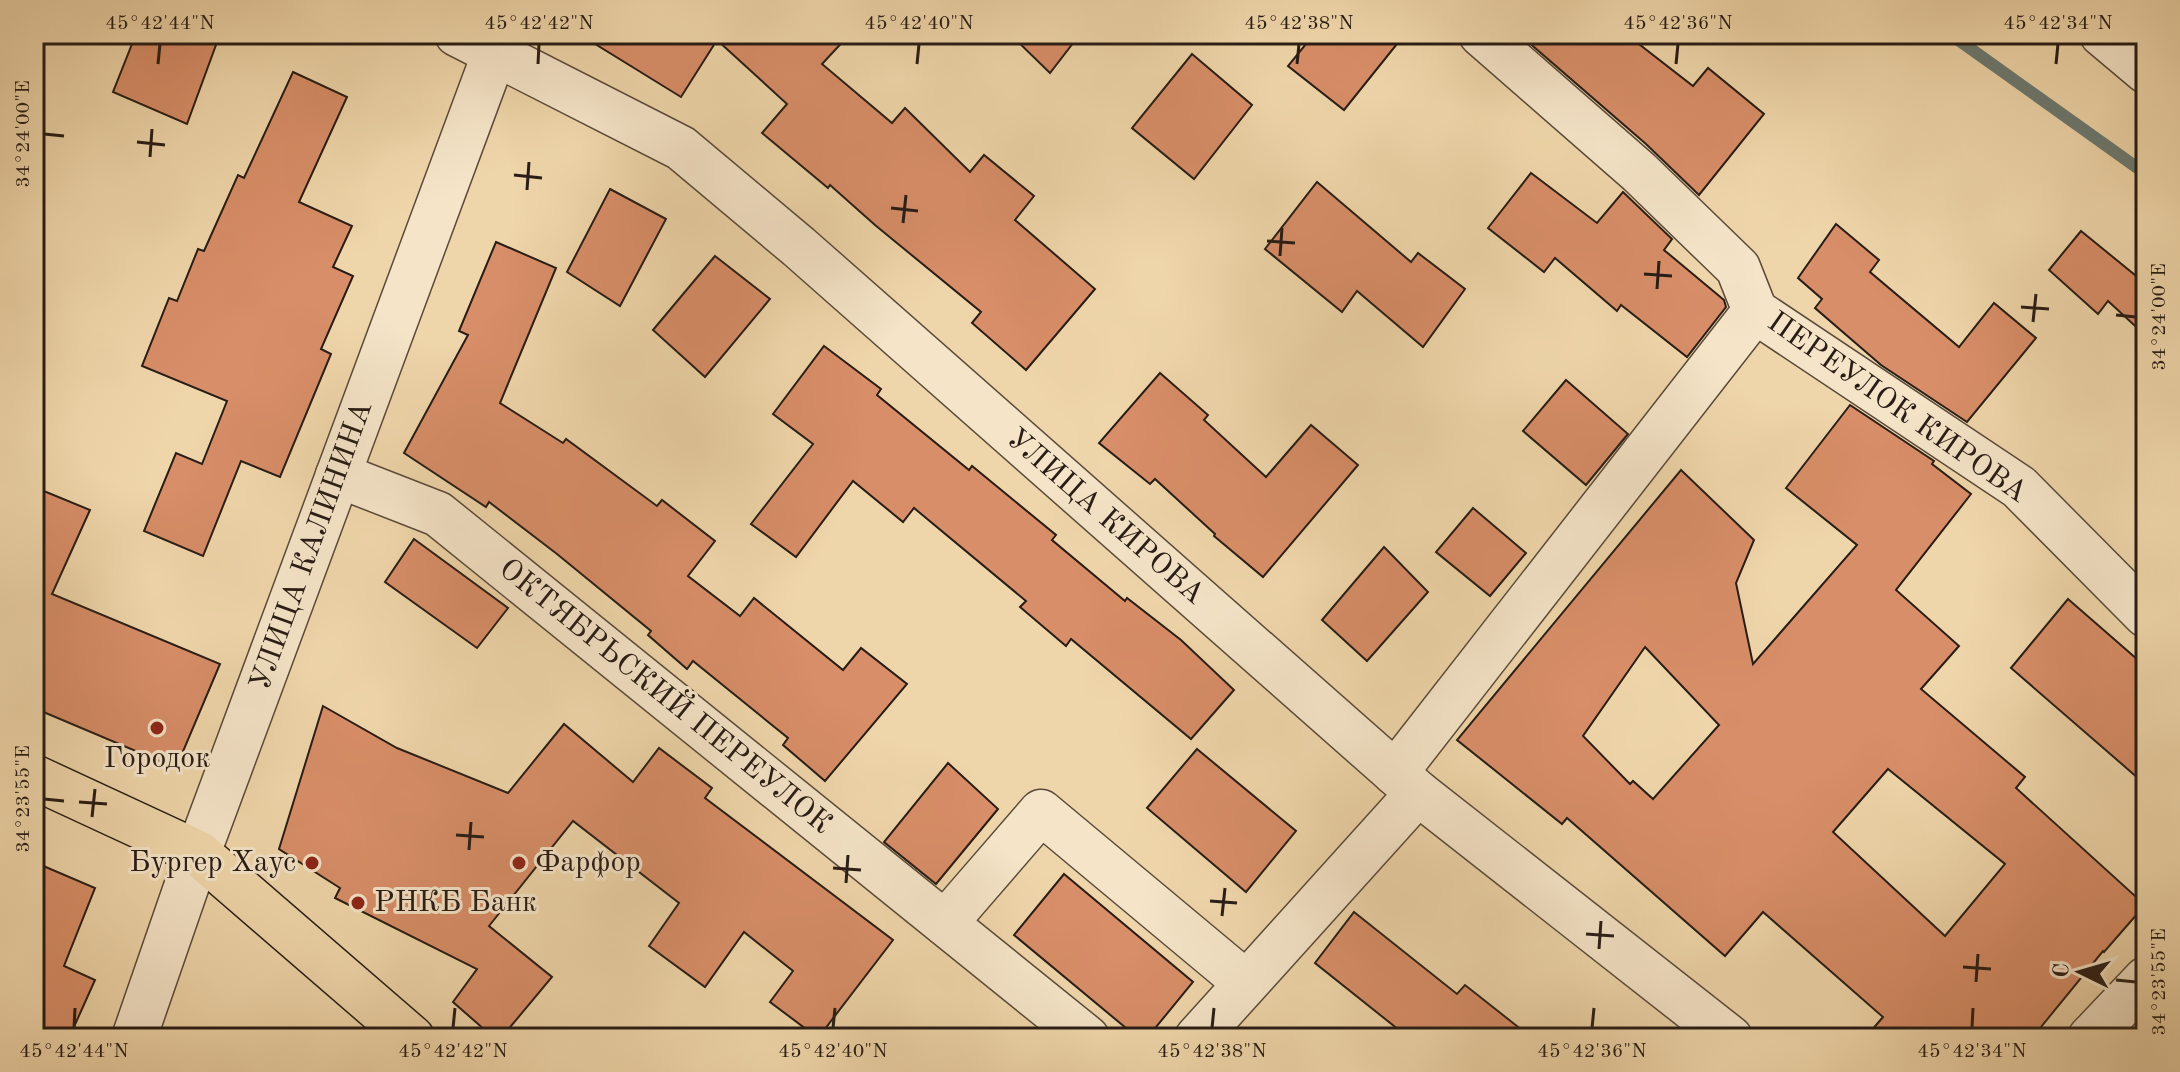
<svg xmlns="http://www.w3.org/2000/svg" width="2180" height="1072" font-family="'Old Standard TT',serif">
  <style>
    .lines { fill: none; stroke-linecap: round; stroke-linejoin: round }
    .stream { stroke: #6c7a71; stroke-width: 12 }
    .building { fill: #d88e68; stroke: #281c15; stroke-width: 2; fill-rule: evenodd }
    .minor-casing { stroke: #5a4a3a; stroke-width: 47 }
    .major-casing { stroke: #281c15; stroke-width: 47 }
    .minor { stroke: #f5e4c8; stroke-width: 44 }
    .major { stroke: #efd6aa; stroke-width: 44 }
    .ticks { fill: none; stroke: #281c15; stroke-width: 3 }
    .poi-dot { fill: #8f2418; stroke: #f5e4c8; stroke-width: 3 }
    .labels { text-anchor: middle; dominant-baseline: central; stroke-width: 6; stroke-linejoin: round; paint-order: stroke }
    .street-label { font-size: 30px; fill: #281c15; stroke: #f5e4c8 }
    .poi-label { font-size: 30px; fill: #281c15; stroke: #f5e4c8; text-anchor: start }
    .neatline { fill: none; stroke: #281c15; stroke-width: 3 }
    .ticks-label { font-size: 20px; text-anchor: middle; fill: #281c15 }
  </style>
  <rect width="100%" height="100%" fill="#efd6aa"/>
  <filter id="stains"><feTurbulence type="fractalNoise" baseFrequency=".0025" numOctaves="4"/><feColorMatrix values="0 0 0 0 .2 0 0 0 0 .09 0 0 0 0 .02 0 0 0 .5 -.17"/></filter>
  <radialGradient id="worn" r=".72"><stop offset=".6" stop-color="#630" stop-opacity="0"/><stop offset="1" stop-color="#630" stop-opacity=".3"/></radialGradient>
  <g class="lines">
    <path class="stream" d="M 1950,34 L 2146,174"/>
  </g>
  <g class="building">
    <path d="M 136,34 L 220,34 L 187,124 L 113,92 Z"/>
    <path d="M 579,34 L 850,34 L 822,64 L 892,123 L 905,108 L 970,172 L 984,155 L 1034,196 L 1015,220 L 1095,289 L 1026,370 L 972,323 L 981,312 L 875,225 L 830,185 L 828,188 L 762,133 L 787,104 L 717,40 L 681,97 Z"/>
    <path d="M 1010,34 L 1080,34 L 1050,73 Z"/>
    <path d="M 1314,34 L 1405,34 L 1344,110 L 1288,66 Z"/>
    <path d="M 1519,34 L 1626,34 L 1693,86 L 1708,68 L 1764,114 L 1699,195 L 1646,144 Z"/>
    <path d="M 1192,54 L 1252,105 L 1194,179 L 1132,128 Z"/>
    <path d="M 293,72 L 347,97 L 299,202 L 352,226 L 333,267 L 353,276 L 321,349 L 331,354 L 280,477 L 241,461 L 203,556 L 144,531 L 176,453 L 202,464 L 227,401 L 142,366 L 169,298 L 177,301 L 198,249 L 204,251 L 238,175 L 244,178 Z"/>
    <path d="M 1531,173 L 1597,223 L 1623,192 L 1672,239 L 1664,250 L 1724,300 L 1726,307 L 1687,357 L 1621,305 L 1617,311 L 1555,258 L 1544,272 L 1488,228 Z"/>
    <path d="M 1317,182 L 1411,262 L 1418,253 L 1465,289 L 1423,347 L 1357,291 L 1342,312 L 1265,249 Z"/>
    <path d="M 610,189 L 666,219 L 620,306 L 567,272 Z"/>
    <path d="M 1836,224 L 1879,260 L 1870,272 L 1959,347 L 1994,303 L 2036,338 L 1967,422 L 1881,365 L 1815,308 L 1822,299 L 1798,278 Z"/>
    <path d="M 2081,231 L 2146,284 L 2146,336 L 2108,301 L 2098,314 L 2049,270 Z"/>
    <path d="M 496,242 L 556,268 L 500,403 L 563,443 L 566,439 L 657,506 L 662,500 L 715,541 L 688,576 L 740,616 L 754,598 L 843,670 L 861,648 L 907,684 L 825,781 L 783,745 L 788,738 L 693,661 L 687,669 L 648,635 L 651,631 L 557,554 L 489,502 L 486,507 L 404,453 L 468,335 L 459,331 Z"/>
    <path d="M 715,256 L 770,299 L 705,377 L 653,330 Z"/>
    <path d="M 824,346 L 881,389 L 877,395 L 969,470 L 972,466 L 1056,535 L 1052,540 L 1125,601 L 1127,598 L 1181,640 L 1234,690 L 1191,739 L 1071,639 L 1066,646 L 1020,607 L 1026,601 L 914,508 L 903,522 L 853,481 L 796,557 L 751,524 L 813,444 L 773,414 Z"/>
    <path d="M 1160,373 L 1208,415 L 1204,420 L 1266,477 L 1311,425 L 1358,465 L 1263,577 L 1214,536 L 1215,534 L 1155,479 L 1150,484 L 1099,443 Z"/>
    <path d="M 1566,380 L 1628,434 L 1586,485 L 1523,431 Z"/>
    <path d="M 1850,405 L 1934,461 L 1932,464 L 1971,494 L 1896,590 L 1959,646 L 1921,689 L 2025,777 L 2016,788 L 2145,905 L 2104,952 L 2103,951 L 2032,1038 L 1865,1038 L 1883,1017 L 1763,912 L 1725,956 L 1567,818 L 1562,824 L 1457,740 L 1681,470 L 1754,540 L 1736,583 L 1753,664 L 1857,545 L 1786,488 ZM 1645,647 L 1719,725 L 1653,799 L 1633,781 L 1630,784 L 1583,736 ZM 1888,769 L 2005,864 L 1945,936 L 1833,832 Z"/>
    <path d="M 34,487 L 90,510 L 52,594 L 220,664 L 176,768 L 34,708 Z"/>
    <path d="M 1473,508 L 1526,553 L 1490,596 L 1436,552 Z"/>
    <path d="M 414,539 L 508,608 L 477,648 L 385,582 Z"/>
    <path d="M 1384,547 L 1428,592 L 1367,661 L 1322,620 Z"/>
    <path d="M 2068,599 L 2146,667 L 2146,785 L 2011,668 Z"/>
    <path d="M 323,706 L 397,748 L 508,793 L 564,724 L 633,782 L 659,748 L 712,788 L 705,798 L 893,940 L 818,1038 L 770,1002 L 793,971 L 744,932 L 705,987 L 649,946 L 679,903 L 573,821 L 489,926 L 552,977 L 501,1038 L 494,1038 L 453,1002 L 477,969 L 335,898 L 340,888 L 279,849 Z"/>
    <path d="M 1197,749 L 1296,831 L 1246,892 L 1147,808 Z"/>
    <path d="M 948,763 L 998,809 L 936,884 L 884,842 Z"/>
    <path d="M 34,862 L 95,888 L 64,966 L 95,980 L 69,1038 L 34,1038 Z"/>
    <path d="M 1064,874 L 1193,982 L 1147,1038 L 1138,1038 L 1014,935 Z"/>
    <path d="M 1354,912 L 1457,994 L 1465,985 L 1532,1038 L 1409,1038 L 1315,963 Z"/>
  </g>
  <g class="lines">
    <g class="minor-casing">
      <g id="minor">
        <path d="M 457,34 L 681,148 L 799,247 L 1418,793 L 1730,1038"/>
        <path d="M 1481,34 L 1639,172 L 1738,268 L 1755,311 L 2019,487 L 2146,615"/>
        <path d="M 2102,34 L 2146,71"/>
        <path d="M 338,475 L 438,514 L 1087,1038"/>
        <path d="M 1395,773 L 1755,311"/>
        <path d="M 945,923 L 1041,812 L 1246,983"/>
        <path d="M 134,1038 L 198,853 L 494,55"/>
        <path d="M 1197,1038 L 1418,793"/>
        <path d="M 2090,1038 L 2146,979"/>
      </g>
    </g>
    <g class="major-casing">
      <path id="major" d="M 34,777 L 198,853 L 412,1038"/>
    </g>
    <use href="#minor" class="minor"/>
    <use href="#major" class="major"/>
  </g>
  <path class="ticks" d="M 158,64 L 160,44M 538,64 L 539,44M 917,64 L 919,44M 1297,64 L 1299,44M 1676,64 L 1678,44M 2056,64 L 2058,44M 44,134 L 64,136M 137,142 L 165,145M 150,157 L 152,129M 514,175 L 542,178M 527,190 L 529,162M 891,208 L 918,211M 903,223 L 906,195M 1267,241 L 1295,243M 1280,256 L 1282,228M 1644,274 L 1672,276M 1657,289 L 1659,261M 2021,307 L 2049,309M 2116,315 L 2136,317M 2033,322 L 2036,294M 44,799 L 64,801M 79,802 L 107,804M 92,817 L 95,789M 456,835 L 484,837M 469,850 L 471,822M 833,868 L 861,870M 846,883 L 848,855M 1210,901 L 1237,903M 1222,916 L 1225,888M 1586,934 L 1614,936M 1599,949 L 1601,921M 1963,967 L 1991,969M 2116,980 L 2136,982M 1976,982 L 1978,954M 74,1028 L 75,1008M 453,1028 L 455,1008M 833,1028 L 835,1008M 1212,1028 L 1214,1008M 1592,1028 L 1594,1008M 1972,1028 L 1973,1008"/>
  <g class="poi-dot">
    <circle cx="157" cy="728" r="8"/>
    <circle cx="312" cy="863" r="8"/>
    <circle cx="519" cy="863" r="8"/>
    <circle cx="358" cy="903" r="8"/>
  </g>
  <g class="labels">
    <g class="street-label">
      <text transform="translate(1897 408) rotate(35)">ПЕРЕУЛОК КИРОВА</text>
      <text transform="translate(1105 517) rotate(41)">УЛИЦА КИРОВА</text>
      <text transform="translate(312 546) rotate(-70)">УЛИЦА КАЛИНИНА</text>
      <text transform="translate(665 697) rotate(39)">ОКТЯБРЬСКИЙ ПЕРЕУЛОК</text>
    </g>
    <g class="poi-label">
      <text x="157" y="759" text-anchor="middle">Городок</text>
      <text x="296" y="863" text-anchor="end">Бургер Хаус</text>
      <text x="535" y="863">Фарфор</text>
      <text x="374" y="903">РНКБ Банк</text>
    </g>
  </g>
  <rect width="2180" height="1072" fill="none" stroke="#efd6aa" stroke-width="88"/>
  <g transform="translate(2080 972) rotate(275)" stroke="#f5e4c8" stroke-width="6" paint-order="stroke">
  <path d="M0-6L14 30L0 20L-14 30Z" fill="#281c15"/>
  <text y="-12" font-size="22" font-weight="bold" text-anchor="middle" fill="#281c15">С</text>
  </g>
  <rect x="44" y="44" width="2092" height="984" class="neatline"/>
  <g class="ticks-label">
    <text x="160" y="29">45°42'44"N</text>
    <text x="539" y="29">45°42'42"N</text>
    <text x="919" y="29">45°42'40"N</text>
    <text x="1299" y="29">45°42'38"N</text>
    <text x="1678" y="29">45°42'36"N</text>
    <text x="2058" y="29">45°42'34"N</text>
    <text transform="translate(22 134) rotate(-90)" y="7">34°24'00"E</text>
    <text transform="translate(2158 317) rotate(-90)" y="7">34°24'00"E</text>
    <text transform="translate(22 799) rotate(-90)" y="7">34°23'55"E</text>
    <text transform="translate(2158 982) rotate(-90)" y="7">34°23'55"E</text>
    <text x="74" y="1057">45°42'44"N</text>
    <text x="453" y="1057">45°42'42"N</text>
    <text x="833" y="1057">45°42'40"N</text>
    <text x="1212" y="1057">45°42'38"N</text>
    <text x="1592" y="1057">45°42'36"N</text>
    <text x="1972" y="1057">45°42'34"N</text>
  </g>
  <rect width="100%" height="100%" filter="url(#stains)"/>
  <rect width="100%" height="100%" fill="url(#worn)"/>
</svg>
